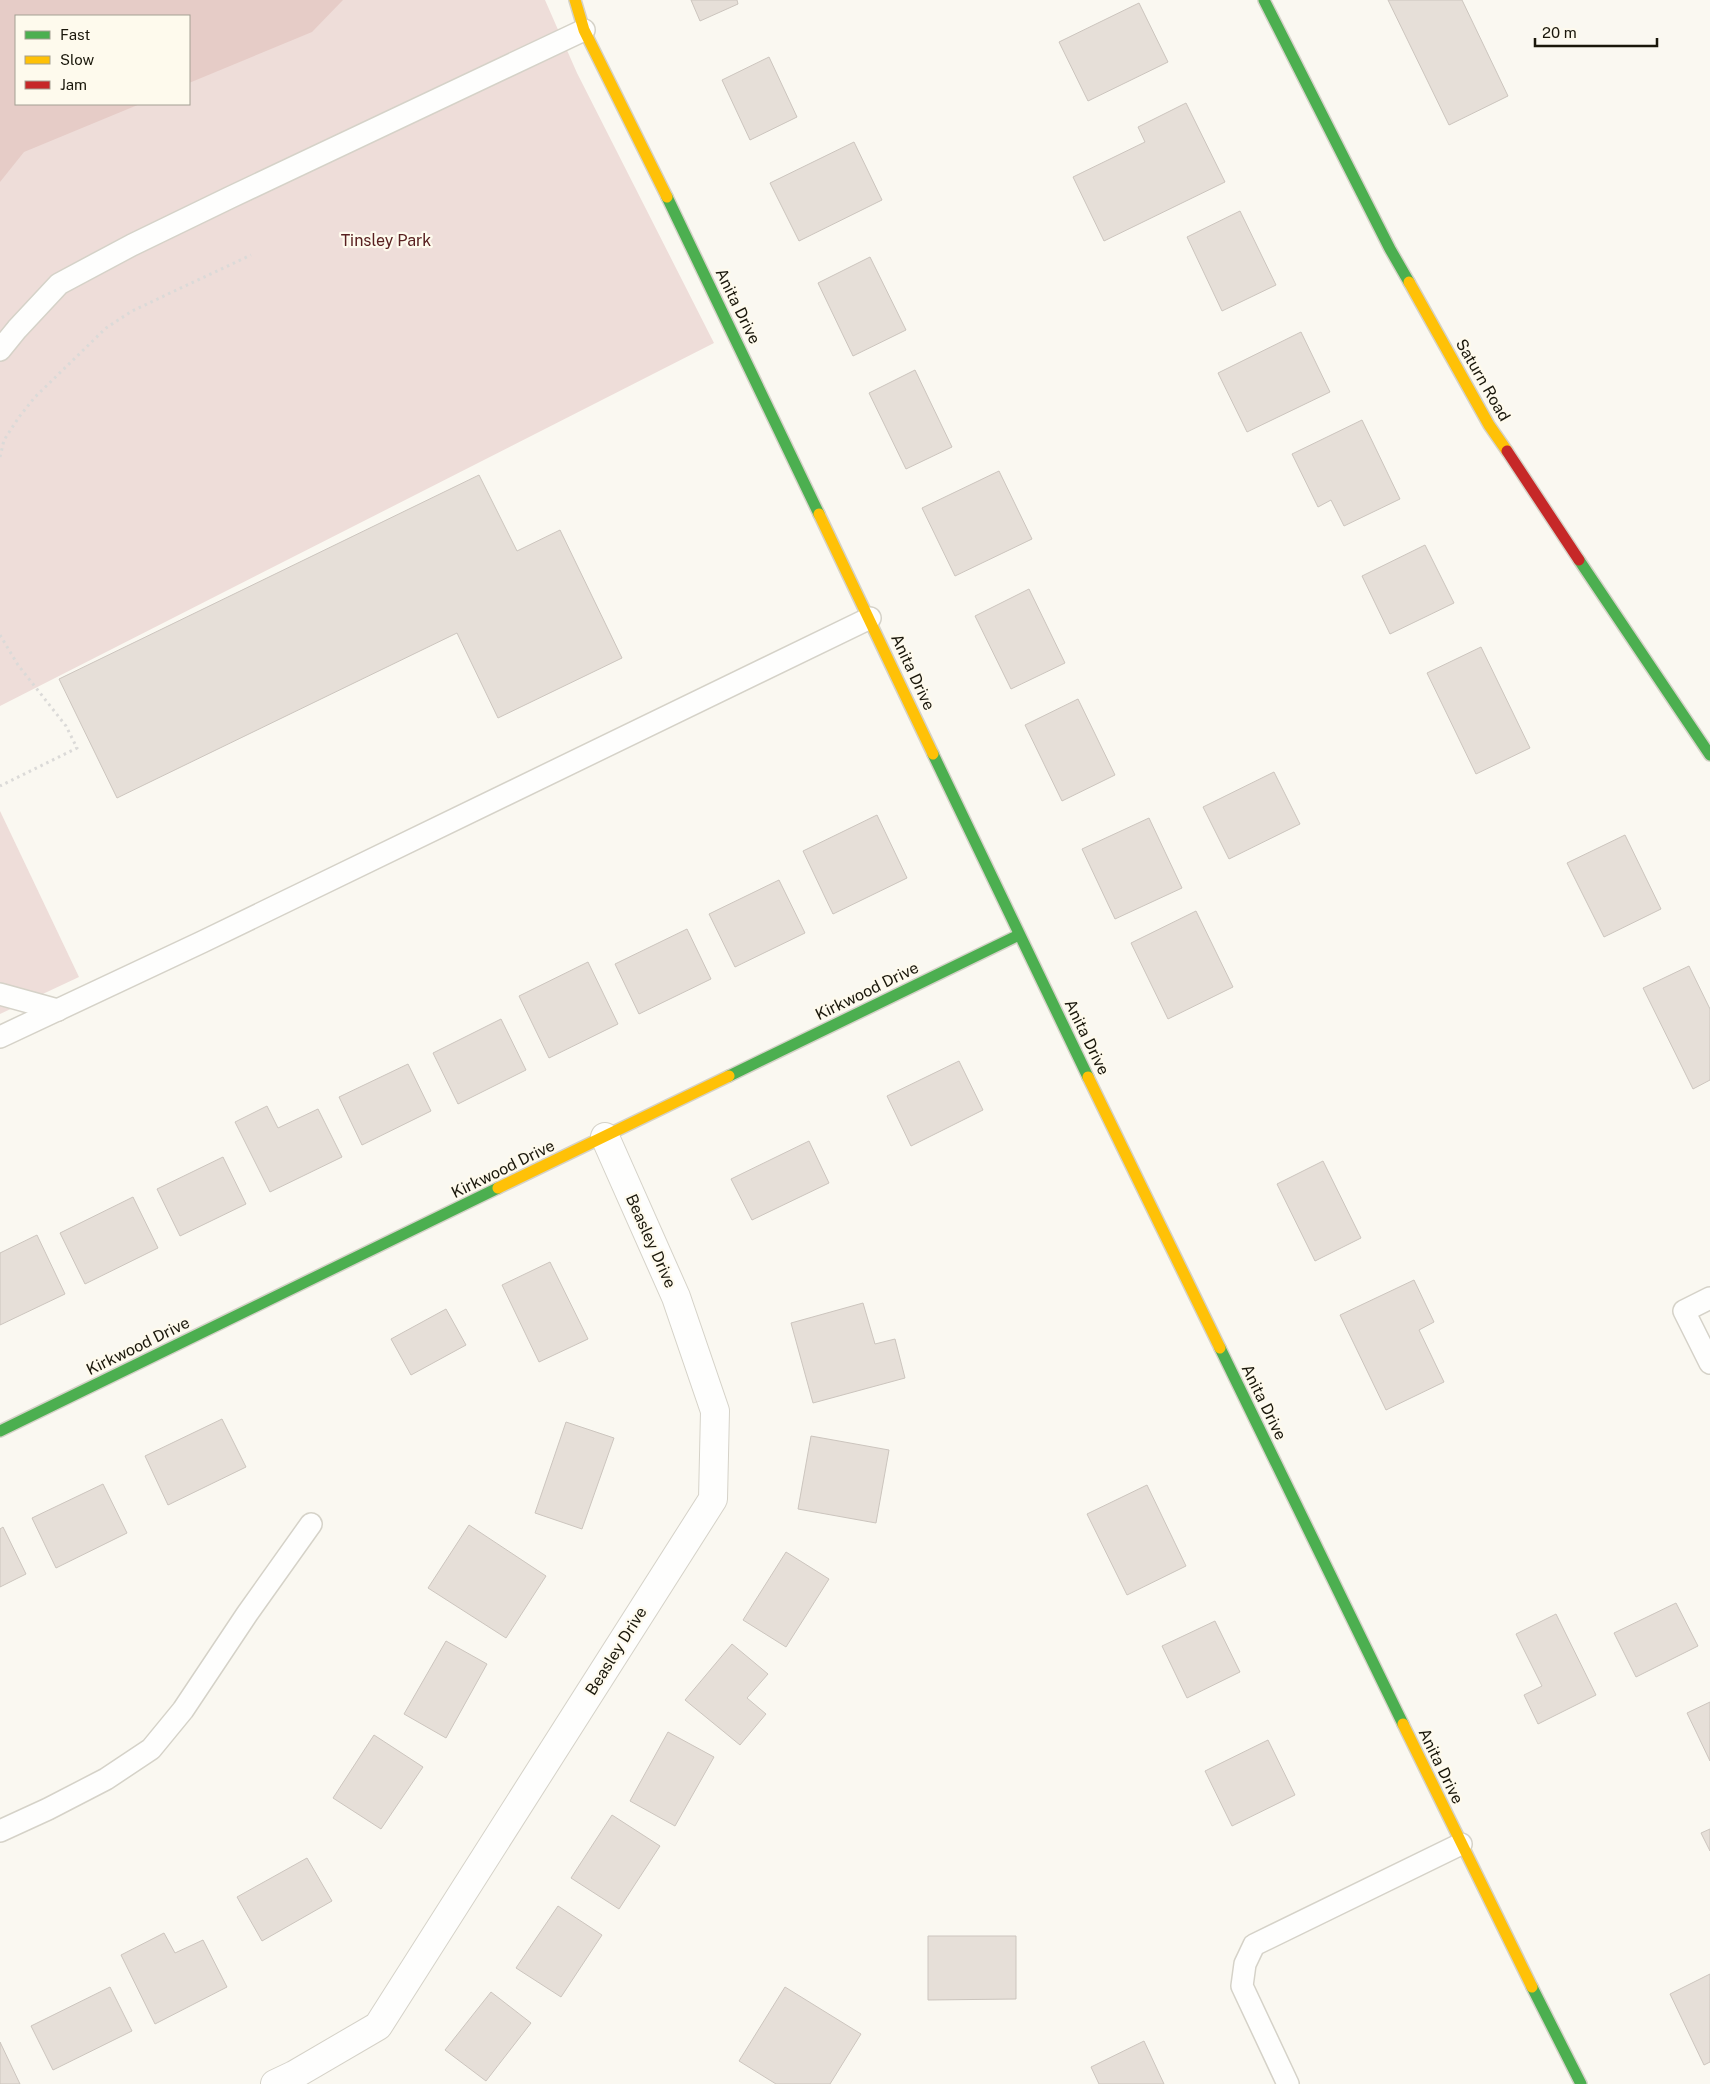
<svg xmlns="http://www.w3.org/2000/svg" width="1710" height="2084" font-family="'Public Sans',sans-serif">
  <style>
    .green { fill: #eeddd9; fill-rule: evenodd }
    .forest { fill: #e6ccc7 }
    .building { fill: #e6dfd8; stroke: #ccc5be }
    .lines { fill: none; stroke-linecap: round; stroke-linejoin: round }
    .lane-casing { stroke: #d5d2c8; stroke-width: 24 }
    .street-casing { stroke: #d5d2c8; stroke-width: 30 }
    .fast-casing { stroke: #d5d2c8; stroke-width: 14 }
    .slow-casing { stroke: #d5d2c8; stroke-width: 14 }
    .jam-casing { stroke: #d5d2c8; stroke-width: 14 }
    .path { stroke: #dbdad8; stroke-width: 3; stroke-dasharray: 2.5 4; stroke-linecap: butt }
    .lane { stroke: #fefefd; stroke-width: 21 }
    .street { stroke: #fefefd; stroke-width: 28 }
    .fast { stroke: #4caf50; stroke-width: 11 }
    .slow { stroke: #ffc107; stroke-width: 11 }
    .jam { stroke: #c62828; stroke-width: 11 }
    .labels { text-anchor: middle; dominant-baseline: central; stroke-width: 4.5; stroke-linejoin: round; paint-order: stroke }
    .park-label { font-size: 16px; fill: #592020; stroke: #fefaed }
    .street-label { font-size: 16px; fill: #1a170b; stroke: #fefaed }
  </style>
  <rect width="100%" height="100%" fill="#faf8f1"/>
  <g class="green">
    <path d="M 128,0 L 545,0 L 577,73 L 714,343 L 0,706 L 0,10 ZM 16,16 L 189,16 L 189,104 L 16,104 Z"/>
    <path d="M 0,811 L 79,977 L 0,1014 Z"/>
  </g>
  <path class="forest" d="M 0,0 L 343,0 L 312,32 L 189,83 L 189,16 L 16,16 L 16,104 L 140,104 L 24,152 L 0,182 Z"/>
  <g class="building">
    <path d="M 691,0 L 737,0 L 738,4 L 700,21 Z"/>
    <path d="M 1388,0 L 1462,0 L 1508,96 L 1449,125 Z"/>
    <path d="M 1139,3 L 1168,62 L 1088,101 L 1059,42 Z"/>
    <path d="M 769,57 L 797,117 L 750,140 L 722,80 Z"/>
    <path d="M 1186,103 L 1225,182 L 1104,241 L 1073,177 L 1145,142 L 1138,127 Z"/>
    <path d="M 854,142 L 882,200 L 799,241 L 770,183 Z"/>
    <path d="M 1240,211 L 1276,285 L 1222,311 L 1187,237 Z"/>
    <path d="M 870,257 L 906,330 L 853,356 L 818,283 Z"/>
    <path d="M 1301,332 L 1330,392 L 1247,432 L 1218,373 Z"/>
    <path d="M 915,370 L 952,447 L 906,469 L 869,393 Z"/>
    <path d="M 1362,420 L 1400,499 L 1344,526 L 1331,500 L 1318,507 L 1292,454 Z"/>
    <path d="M 999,471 L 1032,539 L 955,576 L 922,508 Z"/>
    <path d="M 479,475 L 517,551 L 560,530 L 622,658 L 498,718 L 457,633 L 117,798 L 59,679 Z"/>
    <path d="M 1425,545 L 1454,603 L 1390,634 L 1362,576 Z"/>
    <path d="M 1029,589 L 1065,663 L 1011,689 L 975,616 Z"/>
    <path d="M 1481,647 L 1530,748 L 1476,774 L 1427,673 Z"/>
    <path d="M 1078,699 L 1115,775 L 1062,801 L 1025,725 Z"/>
    <path d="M 1274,772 L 1300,824 L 1229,859 L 1203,807 Z"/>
    <path d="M 877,815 L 907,878 L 833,914 L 803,851 Z"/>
    <path d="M 1149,818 L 1182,888 L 1115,919 L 1082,849 Z"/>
    <path d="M 1625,835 L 1661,909 L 1604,937 L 1567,863 Z"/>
    <path d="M 779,880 L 805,933 L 735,967 L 709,914 Z"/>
    <path d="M 1196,911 L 1233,987 L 1168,1019 L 1131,943 Z"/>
    <path d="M 687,929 L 711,979 L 639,1014 L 615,964 Z"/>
    <path d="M 588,962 L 618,1024 L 549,1058 L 519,996 Z"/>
    <path d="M 1689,966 L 1710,1009 L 1710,1080 L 1693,1089 L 1643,988 Z"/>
    <path d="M 501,1019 L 526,1070 L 458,1104 L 433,1053 Z"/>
    <path d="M 959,1061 L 983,1110 L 911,1146 L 887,1096 Z"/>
    <path d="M 408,1064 L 431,1111 L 362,1145 L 339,1097 Z"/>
    <path d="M 267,1106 L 278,1128 L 318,1109 L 342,1157 L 270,1192 L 235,1122 Z"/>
    <path d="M 809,1141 L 829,1183 L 752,1220 L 731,1179 Z"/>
    <path d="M 223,1157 L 246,1204 L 180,1236 L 157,1189 Z"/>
    <path d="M 1323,1161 L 1361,1238 L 1315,1261 L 1277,1184 Z"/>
    <path d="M 133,1197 L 158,1248 L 85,1284 L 60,1233 Z"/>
    <path d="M 37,1235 L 65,1294 L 0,1325 L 0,1253 Z"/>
    <path d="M 550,1262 L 588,1339 L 539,1362 L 502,1285 Z"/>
    <path d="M 1414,1280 L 1434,1322 L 1419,1330 L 1444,1382 L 1386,1410 L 1340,1315 Z"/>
    <path d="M 863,1303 L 875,1344 L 895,1339 L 905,1378 L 813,1403 L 791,1323 Z"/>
    <path d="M 446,1309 L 466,1345 L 411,1375 L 391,1339 Z"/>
    <path d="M 222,1419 L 246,1467 L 168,1505 L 145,1456 Z"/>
    <path d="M 566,1422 L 614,1438 L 582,1529 L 535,1513 Z"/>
    <path d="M 811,1436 L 889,1450 L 876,1523 L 798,1509 Z"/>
    <path d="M 103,1484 L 127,1533 L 56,1568 L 32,1518 Z"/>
    <path d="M 1147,1485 L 1186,1566 L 1127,1595 L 1087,1514 Z"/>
    <path d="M 469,1525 L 546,1576 L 506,1638 L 428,1588 Z"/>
    <path d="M 3,1527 L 26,1574 L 0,1587 L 0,1529 Z"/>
    <path d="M 786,1552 L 829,1579 L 786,1647 L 743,1620 Z"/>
    <path d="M 1676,1603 L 1698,1646 L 1636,1677 L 1614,1633 Z"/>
    <path d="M 1556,1614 L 1596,1695 L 1538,1724 L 1524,1695 L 1542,1686 L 1516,1634 Z"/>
    <path d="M 1215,1621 L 1240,1672 L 1187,1698 L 1162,1646 Z"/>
    <path d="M 446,1641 L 487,1664 L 446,1738 L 404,1714 Z"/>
    <path d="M 732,1644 L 768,1674 L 747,1698 L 766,1714 L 740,1745 L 685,1700 Z"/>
    <path d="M 1710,1702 L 1710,1761 L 1687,1713 Z"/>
    <path d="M 668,1732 L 714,1757 L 675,1826 L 630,1801 Z"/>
    <path d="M 374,1735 L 423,1767 L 381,1829 L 333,1798 Z"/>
    <path d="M 1268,1740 L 1295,1795 L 1232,1826 L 1205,1771 Z"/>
    <path d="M 612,1815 L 660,1846 L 619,1909 L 571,1878 Z"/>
    <path d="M 1710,1829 L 1710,1851 L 1701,1833 Z"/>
    <path d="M 307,1858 L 332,1901 L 262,1941 L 237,1897 Z"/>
    <path d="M 558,1906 L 602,1935 L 561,1997 L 516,1968 Z"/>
    <path d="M 164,1933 L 175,1953 L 203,1940 L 227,1987 L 155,2024 L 121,1955 Z"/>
    <path d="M 928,1936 L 1016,1936 L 1016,1999 L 928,2000 Z"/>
    <path d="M 1710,1974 L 1710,2062 L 1704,2065 L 1670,1994 Z"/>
    <path d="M 110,1987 L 132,2031 L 53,2070 L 31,2026 Z"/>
    <path d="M 785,1987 L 861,2034 L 830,2084 L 776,2084 L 739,2061 Z"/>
    <path d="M 491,1992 L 531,2023 L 486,2081 L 445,2050 Z"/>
    <path d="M 1144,2041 L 1164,2084 L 1099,2084 L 1091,2067 Z"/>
    <path d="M 0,2042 L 20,2084 L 0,2084 Z"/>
  </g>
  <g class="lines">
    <g class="lane-casing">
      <g id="lane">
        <path d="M 0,350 L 17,329 L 59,284 L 132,245 L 231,197 L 584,30"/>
        <path d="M 0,994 L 58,1010"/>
        <path d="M 0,1037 L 202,942 L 870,618"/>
        <path d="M 1710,1298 L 1684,1311 L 1710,1363"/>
        <path d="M 0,1831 L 48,1809 L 106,1779 L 151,1749 L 183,1710 L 247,1614 L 311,1524"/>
        <path d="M 1288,2084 L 1242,1986 L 1245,1964 L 1254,1945 L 1461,1844"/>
      </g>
    </g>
    <g class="street-casing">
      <path id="street" d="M 275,2084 L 294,2075 L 378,2026 L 713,1499 L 715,1411 L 676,1297 L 605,1137"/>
    </g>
    <g class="fast-casing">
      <g id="fast">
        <path d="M 1264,0 L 1390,249 L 1409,282"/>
        <path d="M 667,197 L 819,514"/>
        <path d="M 1579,560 L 1710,755"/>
        <path d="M 933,754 L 1088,1077"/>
        <path d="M 729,1076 L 1019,935"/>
        <path d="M 1220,1348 L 1403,1724"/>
        <path d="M 0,1431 L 498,1188"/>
        <path d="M 1532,1987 L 1581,2084"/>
      </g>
    </g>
    <g class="slow-casing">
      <g id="slow">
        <path d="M 575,0 L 584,30 L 667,197"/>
        <path d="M 1409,282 L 1489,425 L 1507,451"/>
        <path d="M 819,514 L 933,754"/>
        <path d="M 1088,1077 L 1220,1348"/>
        <path d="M 498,1188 L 729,1076"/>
        <path d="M 1403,1724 L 1532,1987"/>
      </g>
    </g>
    <g class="jam-casing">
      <path id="jam" d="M 1507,451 L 1579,560"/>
    </g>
    <g class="path">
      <path d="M 0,457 L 4,440 L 19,417 L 35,397 L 106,328 L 132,311 L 251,255"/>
      <path d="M 0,635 L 18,665 L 66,726 L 77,748 L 0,786"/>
    </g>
    <use href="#lane" class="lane"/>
    <use href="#street" class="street"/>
    <use href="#fast" class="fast"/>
    <use href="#slow" class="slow"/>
    <use href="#jam" class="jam"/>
  </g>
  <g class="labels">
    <g class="park-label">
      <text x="386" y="240">Tinsley Park</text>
    </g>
    <g class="street-label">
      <text transform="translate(738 306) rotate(64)">Anita Drive</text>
      <text transform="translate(1483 380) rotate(60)">Saturn Road</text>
      <text transform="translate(913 672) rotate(65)">Anita Drive</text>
      <text transform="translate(867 991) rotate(-26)">Kirkwood Drive</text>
      <text transform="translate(1087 1037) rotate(64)">Anita Drive</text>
      <text transform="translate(503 1169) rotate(-26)">Kirkwood Drive</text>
      <text transform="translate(651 1241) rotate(66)">Beasley Drive</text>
      <text transform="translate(138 1346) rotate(-26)">Kirkwood Drive</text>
      <text transform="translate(1264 1402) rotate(64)">Anita Drive</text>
      <text transform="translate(616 1651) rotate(-58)">Beasley Drive</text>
      <text transform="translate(1441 1766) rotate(64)">Anita Drive</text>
    </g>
  </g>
  <rect x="15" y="15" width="175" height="90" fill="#fefaed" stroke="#a39f93"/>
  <rect x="25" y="31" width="25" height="8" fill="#4caf50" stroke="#a39f93"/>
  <text x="60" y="40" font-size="15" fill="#1a170b">Fast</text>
  <rect x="25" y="56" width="25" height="8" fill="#ffc107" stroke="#a39f93"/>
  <text x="60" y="65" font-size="15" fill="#1a170b">Slow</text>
  <rect x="25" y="81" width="25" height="8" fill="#c62828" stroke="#a39f93"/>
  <text x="60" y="90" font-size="15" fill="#1a170b">Jam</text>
  <path d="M1535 38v8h122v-8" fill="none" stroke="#1a170b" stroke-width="2.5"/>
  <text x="1542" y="38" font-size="15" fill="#1a170b" stroke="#fefaed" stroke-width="4" paint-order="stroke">20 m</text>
</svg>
